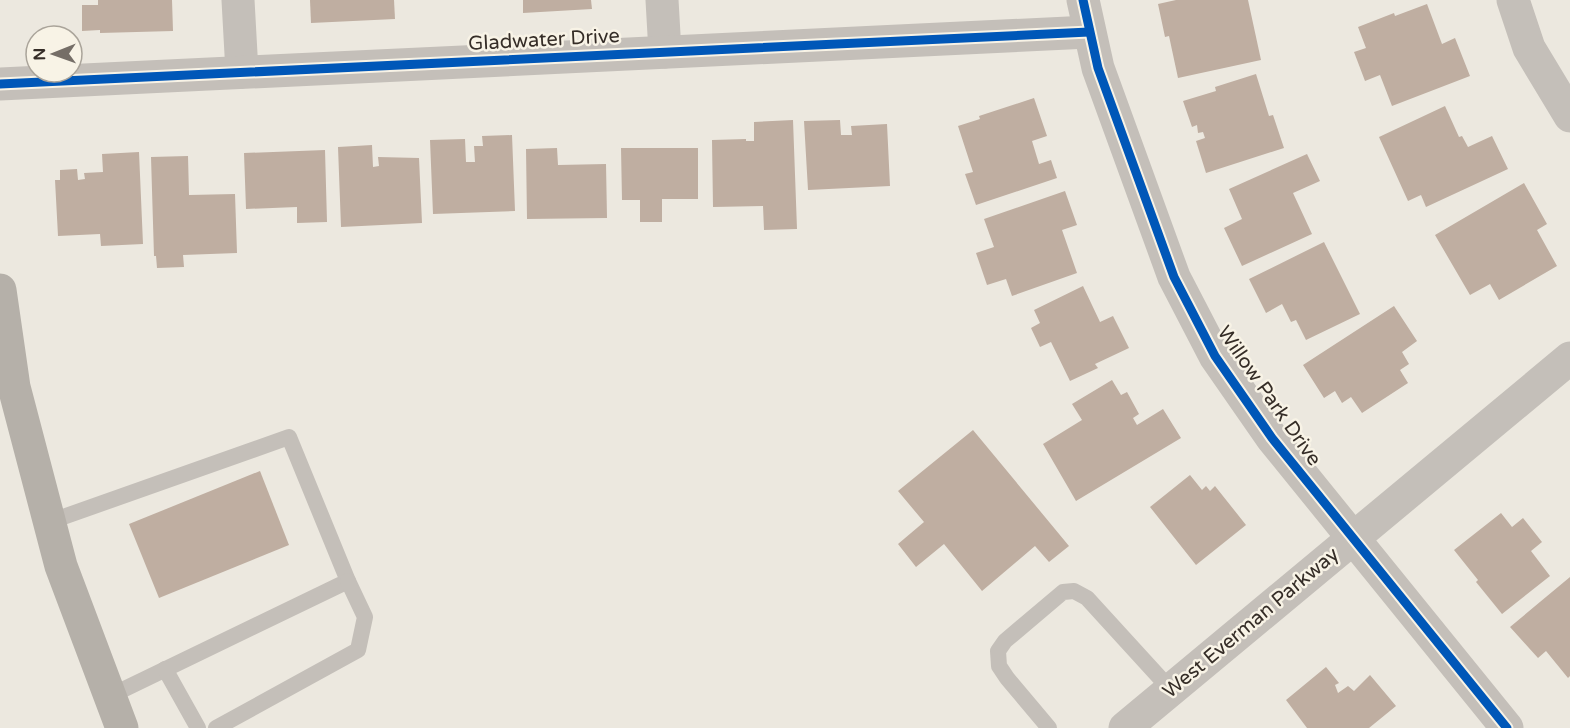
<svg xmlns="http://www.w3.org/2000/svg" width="1570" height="728" font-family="'Varela Round',sans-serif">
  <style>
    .building { fill: #bfaea1 }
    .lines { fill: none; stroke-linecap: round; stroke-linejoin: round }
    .service { stroke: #c4bfb9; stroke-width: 16 }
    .minor { stroke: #c4bfb9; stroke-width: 33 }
    .tertiary { stroke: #c4bfb9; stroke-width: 33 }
    .secondary { stroke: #b5b0a9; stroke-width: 33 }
    .cycleway-casing { stroke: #f8f3e6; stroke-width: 13 }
    .cycleway { stroke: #0057b8; stroke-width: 9 }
    .labels { text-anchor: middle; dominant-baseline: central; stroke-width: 5; stroke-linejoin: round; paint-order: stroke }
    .street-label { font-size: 20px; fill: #352d27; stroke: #f8f3e6 }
  </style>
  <rect width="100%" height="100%" fill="#ece8df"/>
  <g class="building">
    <path d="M 98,0 L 172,0 L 173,31 L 100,33 L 100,30 L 82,31 L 82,5 L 98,5 Z"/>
    <path d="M 310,0 L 394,0 L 395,19 L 311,23 Z"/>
    <path d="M 523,0 L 591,0 L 592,9 L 523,13 Z"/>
    <path d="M 1176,0 L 1248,0 L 1261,60 L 1178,78 L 1169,36 L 1165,37 L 1158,4 Z"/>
    <path d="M 1427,4 L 1442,44 L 1455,38 L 1470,76 L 1392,106 L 1380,75 L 1365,81 L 1354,52 L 1366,48 L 1358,27 L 1394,13 L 1395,16 Z"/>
    <path d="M 1256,74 L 1269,116 L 1273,115 L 1284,148 L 1206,173 L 1196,141 L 1205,138 L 1203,132 L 1198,133 L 1197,125 L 1192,127 L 1183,101 L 1216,91 L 1215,87 Z"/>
    <path d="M 1034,98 L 1047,136 L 1032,141 L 1039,164 L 1051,160 L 1057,178 L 976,205 L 965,174 L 973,172 L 958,126 L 980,119 L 979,116 Z"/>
    <path d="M 1445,106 L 1459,137 L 1462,136 L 1468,147 L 1492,136 L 1508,169 L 1426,207 L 1421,195 L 1408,201 L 1379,137 Z"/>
    <path d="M 793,120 L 797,229 L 764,230 L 763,206 L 713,207 L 712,140 L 746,139 L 746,141 L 754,141 L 754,122 Z"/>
    <path d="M 840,120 L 841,135 L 852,135 L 851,126 L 887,124 L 890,186 L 808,190 L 804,121 Z"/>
    <path d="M 512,135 L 515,211 L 433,214 L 430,140 L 465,139 L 466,162 L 475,162 L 474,146 L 483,146 L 482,136 Z"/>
    <path d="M 372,145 L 373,167 L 379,166 L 378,157 L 419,158 L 422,223 L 341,227 L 338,147 Z"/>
    <path d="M 557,148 L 558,165 L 606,164 L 607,218 L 527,219 L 526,149 Z"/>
    <path d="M 621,148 L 698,148 L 698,199 L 662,199 L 662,222 L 640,222 L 640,200 L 622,200 Z"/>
    <path d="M 325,150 L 327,222 L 297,223 L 297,207 L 246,209 L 244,153 Z"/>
    <path d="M 139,152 L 143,244 L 101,246 L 100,234 L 58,236 L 55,180 L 60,180 L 60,170 L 77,169 L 78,180 L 85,179 L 84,173 L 103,172 L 102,154 Z"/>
    <path d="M 1307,154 L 1320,181 L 1293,193 L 1312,234 L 1242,266 L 1224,228 L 1242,219 L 1229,189 Z"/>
    <path d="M 188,156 L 189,195 L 235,194 L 237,253 L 183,255 L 184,267 L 157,268 L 156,256 L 154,256 L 151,157 Z"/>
    <path d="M 1524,183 L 1547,224 L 1537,230 L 1557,266 L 1499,300 L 1490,284 L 1470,295 L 1435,235 Z"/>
    <path d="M 1065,191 L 1077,225 L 1062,230 L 1077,273 L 1012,296 L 1006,279 L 987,285 L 976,253 L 994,247 L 984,219 Z"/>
    <path d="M 1324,242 L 1360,314 L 1306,340 L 1296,320 L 1291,322 L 1282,304 L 1266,313 L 1249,279 Z"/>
    <path d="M 1083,286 L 1100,322 L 1113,316 L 1129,348 L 1095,364 L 1098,368 L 1070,381 L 1051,342 L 1040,347 L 1031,328 L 1040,323 L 1034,310 Z"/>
    <path d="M 1394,306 L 1417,341 L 1402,352 L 1409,364 L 1400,370 L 1408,383 L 1362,413 L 1351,397 L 1342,403 L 1335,391 L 1324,398 L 1303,365 Z"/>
    <path d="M 1112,380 L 1121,395 L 1127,392 L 1139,414 L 1133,418 L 1137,425 L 1163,409 L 1181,438 L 1076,501 L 1043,444 L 1082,420 L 1072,404 Z"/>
    <path d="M 973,430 L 1069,546 L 1049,562 L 1035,546 L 982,591 L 944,544 L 916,567 L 898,544 L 924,522 L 898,491 Z"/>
    <path d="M 260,471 L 289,545 L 159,598 L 129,524 Z"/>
    <path d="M 1190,475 L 1202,490 L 1206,486 L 1210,491 L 1215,486 L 1246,525 L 1196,565 L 1150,507 Z"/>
    <path d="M 1501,513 L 1512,527 L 1523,518 L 1542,542 L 1531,551 L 1550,576 L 1502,614 L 1476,582 L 1478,580 L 1454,550 Z"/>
    <path d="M 1570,577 L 1570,676 L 1568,678 L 1546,651 L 1538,658 L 1510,627 Z"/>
    <path d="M 1326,667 L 1339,683 L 1335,685 L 1338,693 L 1348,686 L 1354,691 L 1370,675 L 1396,706 L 1369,728 L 1307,728 L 1286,700 Z"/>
  </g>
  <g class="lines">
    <g class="service">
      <path d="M 49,522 L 289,437 L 348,581 L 110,696"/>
      <path d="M 165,669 L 198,728"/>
      <path d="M 216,728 L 358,650 L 365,617 L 348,581"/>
      <path d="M 1049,728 L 1007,678 L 999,666 L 998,651 L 1005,641 L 1063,592 L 1074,591 L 1087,598 L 1171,690"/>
    </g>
    <g class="minor">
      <path d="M 238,0 L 242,72"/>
      <path d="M 662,0 L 665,52"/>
      <path d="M 1083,0 L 1098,68 L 1174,277 L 1215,356 L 1272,438 L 1507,728"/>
      <path d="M 1513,0 L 1529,48 L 1570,116"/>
      <path d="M 0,84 L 1089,32"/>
    </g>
    <path class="tertiary" d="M 1125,728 L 1570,358"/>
    <path class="secondary" d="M 0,290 L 14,387 L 61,566 L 122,728"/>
    <g class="cycleway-casing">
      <g id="cycleway">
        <path d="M 1083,0 L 1098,68 L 1174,277 L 1215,356 L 1272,438 L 1507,728"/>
        <path d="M 0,84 L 1089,32"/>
      </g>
    </g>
    <use href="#cycleway" class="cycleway"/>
  </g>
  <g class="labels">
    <g class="street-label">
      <text transform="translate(544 40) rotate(-3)">Gladwater Drive</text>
      <text transform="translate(1269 396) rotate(55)">Willow Park Drive</text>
      <text transform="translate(1251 623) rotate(-40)">West Everman Parkway</text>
    </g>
  </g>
  <g transform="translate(54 54) rotate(269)"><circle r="28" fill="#f8f3e6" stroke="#aaa49a" stroke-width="1.5"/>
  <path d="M0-4.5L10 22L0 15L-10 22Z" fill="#756e67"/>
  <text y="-9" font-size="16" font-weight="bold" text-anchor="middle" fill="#352d27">N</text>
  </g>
</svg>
